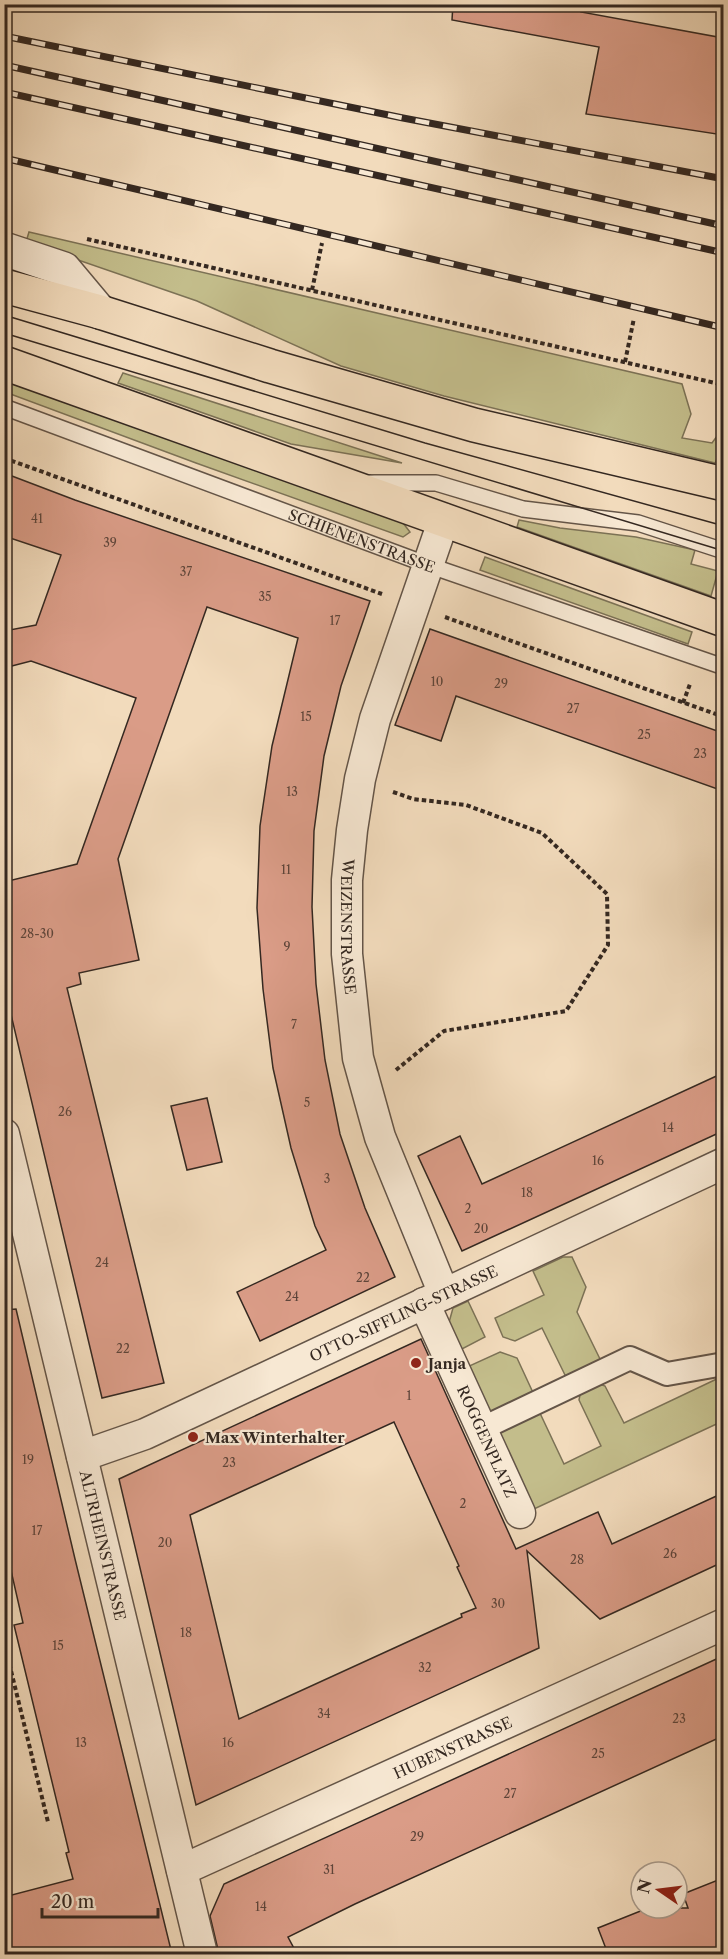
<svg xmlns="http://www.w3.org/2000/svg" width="728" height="1959" font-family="'Libre Caslon Text',serif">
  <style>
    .green { fill: #c3bd8b; stroke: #7c7256; stroke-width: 1.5 }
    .building { fill: #da9c87; stroke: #342821; stroke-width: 1.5; fill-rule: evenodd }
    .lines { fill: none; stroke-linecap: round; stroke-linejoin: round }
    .service-casing { stroke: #645548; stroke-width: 18 }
    .pedestrian-casing { stroke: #645548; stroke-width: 26 }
    .minor-casing { stroke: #645548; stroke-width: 33 }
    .tertiary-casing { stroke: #645548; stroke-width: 36 }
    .primary-casing { stroke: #342821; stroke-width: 36 }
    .path { stroke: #342821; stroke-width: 4; stroke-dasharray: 4.5 3; stroke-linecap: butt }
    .service { stroke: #f7e8d3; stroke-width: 15 }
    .pedestrian { stroke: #f7e8d3; stroke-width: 22 }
    .minor { stroke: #f7e8d3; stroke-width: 30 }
    .tertiary { stroke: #f7e8d3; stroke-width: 33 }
    .primary { stroke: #f2dbbc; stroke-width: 33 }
    .tram { stroke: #342821; stroke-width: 1.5 }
    .rail-casing { stroke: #342821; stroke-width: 7 }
    .rail { stroke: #f7e8d3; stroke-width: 4.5; stroke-dasharray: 14; stroke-linecap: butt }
    .poi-dot { fill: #8f2418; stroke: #f7e8d3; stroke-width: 2 }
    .labels { text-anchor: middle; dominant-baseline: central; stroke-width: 4.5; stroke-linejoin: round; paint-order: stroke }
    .number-label { font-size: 12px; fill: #5e453a }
    .street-label { font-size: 15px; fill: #342821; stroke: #f7e8d3 }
    .poi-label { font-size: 15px; font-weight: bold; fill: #342821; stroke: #f7e8d3; text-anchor: start }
  </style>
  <rect width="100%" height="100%" fill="#f2dbbc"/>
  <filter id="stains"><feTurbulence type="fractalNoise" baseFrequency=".00333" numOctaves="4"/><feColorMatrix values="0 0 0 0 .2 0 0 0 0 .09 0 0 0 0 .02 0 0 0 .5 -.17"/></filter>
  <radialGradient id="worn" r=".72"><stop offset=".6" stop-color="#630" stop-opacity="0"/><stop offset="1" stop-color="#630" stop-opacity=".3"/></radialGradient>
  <g class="green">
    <path d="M 29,232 L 682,384 L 691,414 L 682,438 L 712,443 L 723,428 L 723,446 L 715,463 L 444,396 L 341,366 L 197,301 L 26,242 Z"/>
    <path d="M 123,373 L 402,463 L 291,444 L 118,383 Z"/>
    <path d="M 5,378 L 403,523 L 410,532 L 403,537 L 196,463 L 5,392 Z"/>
    <path d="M 519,520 L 560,528 L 636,537 L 695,550 L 691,564 L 718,571 L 711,596 L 517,527 Z"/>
    <path d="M 485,557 L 692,632 L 688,644 L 480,570 Z"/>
    <path d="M 563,1257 L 572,1257 L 586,1287 L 577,1312 L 600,1359 L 597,1366 L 572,1378 L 565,1375 L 542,1328 L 515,1341 L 503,1337 L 495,1318 L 544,1295 L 533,1271 Z"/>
    <path d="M 468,1301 L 485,1337 L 460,1350 L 448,1326 L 453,1308 Z"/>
    <path d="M 500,1352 L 517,1358 L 535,1397 L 491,1418 L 467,1367 Z"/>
    <path d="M 723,1376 L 723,1421 L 534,1509 L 496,1428 L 538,1409 L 564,1464 L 601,1446 L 579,1400 L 581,1390 L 597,1383 L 605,1386 L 624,1423 Z"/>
  </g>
  <g class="building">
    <path d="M 453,4 L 583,4 L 581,12 L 723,38 L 723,135 L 586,114 L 599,47 L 452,20 Z"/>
    <path d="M 4,473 L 75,500 L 370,601 L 341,686 L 324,756 L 314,831 L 312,907 L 316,984 L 325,1060 L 340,1134 L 365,1208 L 395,1277 L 260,1341 L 237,1292 L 326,1250 L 315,1226 L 291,1148 L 273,1068 L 263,989 L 257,908 L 260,826 L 272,746 L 298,638 L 207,607 L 118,859 L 139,960 L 79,973 L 81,984 L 67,988 L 164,1383 L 102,1398 L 4,985 L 4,882 L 77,864 L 136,698 L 31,661 L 4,668 L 4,631 L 36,625 L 61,555 L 4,536 Z"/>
    <path d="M 430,629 L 723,733 L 723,791 L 456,696 L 441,741 L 395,725 Z"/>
    <path d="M 723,1073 L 723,1131 L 462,1251 L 418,1156 L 460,1136 L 482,1184 Z"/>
    <path d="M 207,1098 L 222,1162 L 187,1170 L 171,1106 Z"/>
    <path d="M 16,1309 L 75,1559 L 172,1954 L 4,1954 L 4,1897 L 73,1879 L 66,1853 L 69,1852 L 14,1625 L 23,1623 L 4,1540 L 4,1310 Z"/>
    <path d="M 421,1339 L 516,1549 L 598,1512 L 612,1544 L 723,1493 L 723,1562 L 600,1619 L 527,1551 L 539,1648 L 196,1805 L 119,1479 ZM 394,1422 L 459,1566 L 457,1567 L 476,1608 L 461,1614 L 462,1617 L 239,1719 L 190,1515 Z"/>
    <path d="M 723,1656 L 723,1736 L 355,1904 L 288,1937 L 297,1954 L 219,1954 L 210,1916 L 224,1884 Z"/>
    <path d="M 723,1878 L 723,1954 L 608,1954 L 598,1928 L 648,1908 L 688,1908 L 683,1894 Z"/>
  </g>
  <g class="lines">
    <g class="service-casing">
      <g id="service">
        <path d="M 723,4 L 724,5"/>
        <path id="s1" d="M 4,407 L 428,565 L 724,667"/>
        <path d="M 370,483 L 436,483 L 523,509 L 638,523 L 724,551"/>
      </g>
    </g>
    <g class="pedestrian-casing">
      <path id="pedestrian" d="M 481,1429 L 630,1358 L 667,1374 L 724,1364"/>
    </g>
    <g class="minor-casing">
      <g id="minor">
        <path id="s2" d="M 444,519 L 375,719 L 360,779 L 352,830 L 347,880 L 347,954 L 358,1058 L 380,1137 L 444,1294"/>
        <path id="s3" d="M 4,1134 L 202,1954"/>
        <path id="s4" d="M 424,1303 L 520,1513"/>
        <path id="s5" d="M 82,1456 L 145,1434 L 724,1163"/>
        <path id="s6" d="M 182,1870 L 724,1624"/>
      </g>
    </g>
    <g class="tertiary-casing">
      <path id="tertiary" d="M 4,249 L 64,269 L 100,312"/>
    </g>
    <g class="primary-casing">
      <g id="primary">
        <path d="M 4,286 L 100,312 L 270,366 L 474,425 L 724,484"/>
        <path d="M 4,363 L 724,620"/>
      </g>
    </g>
    <g class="path">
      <path d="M 87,239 L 724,385"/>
      <path d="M 312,290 L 322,243"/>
      <path d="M 625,362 L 634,318"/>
      <path d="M 4,458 L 382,594"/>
      <path d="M 445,617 L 724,717"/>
      <path d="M 683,703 L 690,684"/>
      <path d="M 393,792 L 413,799 L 466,805 L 542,833 L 607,894 L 608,945 L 566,1011 L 444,1031 L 396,1070"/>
      <path d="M 4,1642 L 48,1822"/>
    </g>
    <use href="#service" class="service"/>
    <use href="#pedestrian" class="pedestrian"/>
    <use href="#minor" class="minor"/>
    <use href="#tertiary" class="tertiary"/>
    <use href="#primary" class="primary"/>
    <g class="tram">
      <path d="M 4,315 L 425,443 L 724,526"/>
      <path d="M 4,333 L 724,551"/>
    </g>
    <g class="rail-casing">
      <g id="rail">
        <path d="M 4,36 L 403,118 L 724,179"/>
        <path d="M 4,65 L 724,226"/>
        <path d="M 4,92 L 724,253"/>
        <path d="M 4,158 L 724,328"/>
      </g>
    </g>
    <use href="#rail" class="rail"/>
  </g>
  <g class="poi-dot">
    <circle cx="416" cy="1363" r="6"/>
    <circle cx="193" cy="1437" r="6"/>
  </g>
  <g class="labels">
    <g class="number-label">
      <text x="37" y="518">41</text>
      <text x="110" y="542">39</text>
      <text x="186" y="571">37</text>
      <text x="265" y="596">35</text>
      <text x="335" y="620">17</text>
      <text x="437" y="681">10</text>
      <text x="501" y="683">29</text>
      <text x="573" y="708">27</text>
      <text x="306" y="716">15</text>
      <text x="644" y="734">25</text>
      <text x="700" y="753">23</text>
      <text x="292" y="791">13</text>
      <text x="286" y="869">11</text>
      <text x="37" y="933">28-30</text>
      <text x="287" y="946">9</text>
      <text x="294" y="1024">7</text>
      <text x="307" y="1102">5</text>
      <text x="65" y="1111">26</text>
      <text x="668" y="1127">14</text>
      <text x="598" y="1160">16</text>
      <text x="327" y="1178">3</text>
      <text x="527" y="1192">18</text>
      <text x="468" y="1208">2</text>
      <text x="481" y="1228">20</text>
      <text x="102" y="1262">24</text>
      <text x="363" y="1277">22</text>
      <text x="292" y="1296">24</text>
      <text x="123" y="1348">22</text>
      <text x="409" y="1395">1</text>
      <text x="28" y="1459">19</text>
      <text x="229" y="1462">23</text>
      <text x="463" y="1503">2</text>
      <text x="37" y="1530">17</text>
      <text x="165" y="1542">20</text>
      <text x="670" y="1553">26</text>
      <text x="577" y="1559">28</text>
      <text x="498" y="1603">30</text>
      <text x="186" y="1632">18</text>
      <text x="58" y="1645">15</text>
      <text x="425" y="1667">32</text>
      <text x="324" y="1713">34</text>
      <text x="679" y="1718">23</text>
      <text x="81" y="1742">13</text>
      <text x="228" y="1742">16</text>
      <text x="598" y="1753">25</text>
      <text x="510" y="1793">27</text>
      <text x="417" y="1836">29</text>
      <text x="329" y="1869">31</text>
      <text x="261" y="1906">14</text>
    </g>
    <g class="street-label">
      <text stroke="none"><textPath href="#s1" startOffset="382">SCHIENENSTRASSE</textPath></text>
      <text stroke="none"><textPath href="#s2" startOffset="422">WEIZENSTRASSE</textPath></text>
      <text stroke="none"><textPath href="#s5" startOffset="352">OTTO-SIFFLING-STRASSE</textPath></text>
      <text stroke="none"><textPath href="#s4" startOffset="152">ROGGENPLATZ</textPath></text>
      <text stroke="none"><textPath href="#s3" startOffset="423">ALTRHEINSTRASSE</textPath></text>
      <text stroke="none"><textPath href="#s6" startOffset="297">HUBENSTRASSE</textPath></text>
    </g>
    <g class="poi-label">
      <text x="428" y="1363">Janja</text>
      <text x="205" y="1437">Max Winterhalter</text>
    </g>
  </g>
  <rect width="728" height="1959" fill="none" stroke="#f2dbbc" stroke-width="24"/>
  <rect x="6" y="6" width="716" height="1947" fill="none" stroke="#342821" stroke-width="3"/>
  <rect x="12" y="12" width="704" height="1935" fill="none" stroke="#342821" stroke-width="1.5"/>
  <g transform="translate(659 1890) rotate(284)"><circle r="28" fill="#f7e8d3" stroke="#a99b8c" stroke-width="1.5"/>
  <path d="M0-4.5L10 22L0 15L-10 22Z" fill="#8f2418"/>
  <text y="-9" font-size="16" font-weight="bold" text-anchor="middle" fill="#342821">N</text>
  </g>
  <path d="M42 1908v9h116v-9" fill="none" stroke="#342821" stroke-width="3"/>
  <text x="51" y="1908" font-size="18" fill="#342821" stroke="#f7e8d3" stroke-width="4.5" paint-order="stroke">20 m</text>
  <rect width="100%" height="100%" filter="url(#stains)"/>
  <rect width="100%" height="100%" fill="url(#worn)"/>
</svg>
